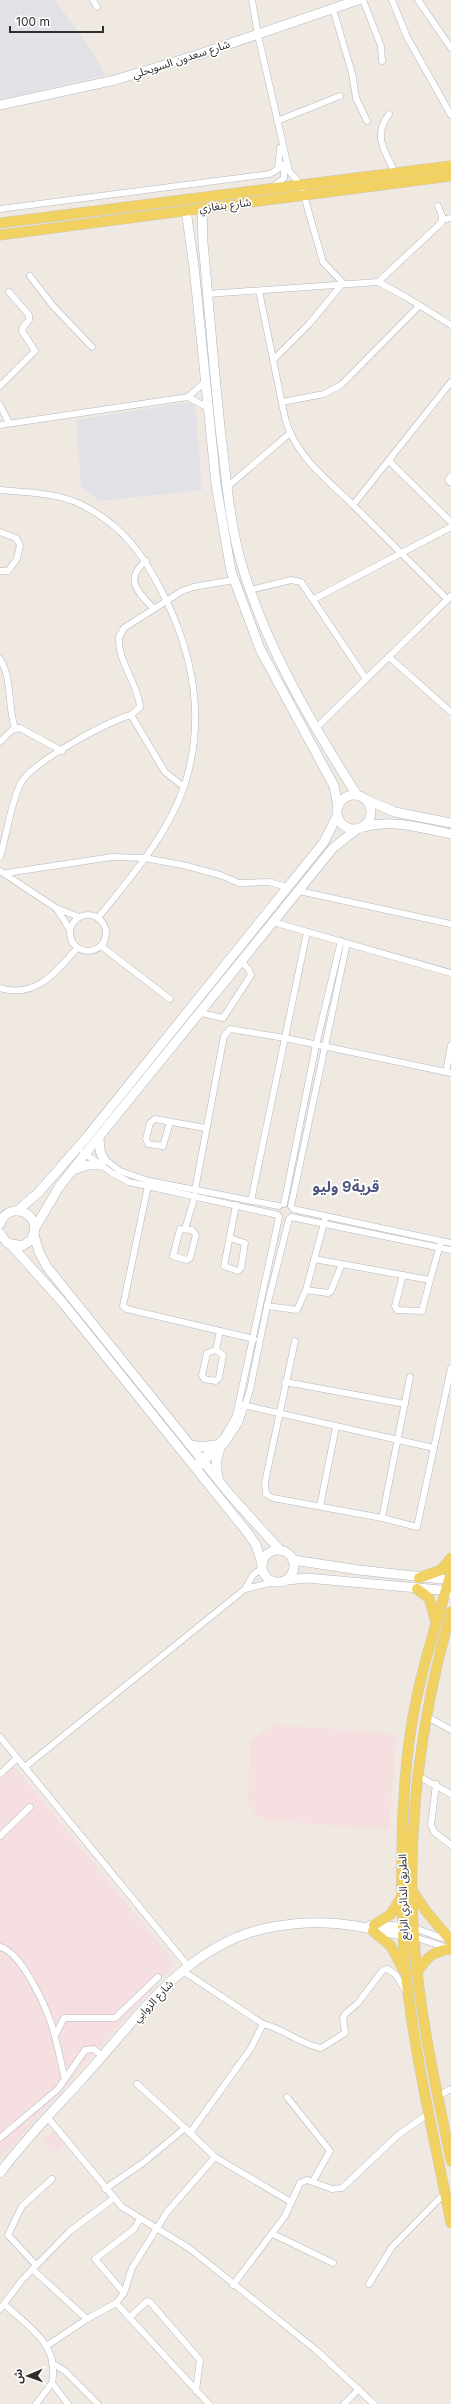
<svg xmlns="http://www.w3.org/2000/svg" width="451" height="2404" font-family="Inter,'Noto Sans Arabic',sans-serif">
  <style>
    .industrial { fill: #e3e1e8 }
    .medical { fill: #f5dfe0 }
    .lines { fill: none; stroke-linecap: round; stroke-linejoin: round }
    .street-casing { stroke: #b4b7c1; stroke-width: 7 }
    .secondary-casing { stroke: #b4b7c1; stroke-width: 10 }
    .primary-casing { stroke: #c9c9c9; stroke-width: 11 }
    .street { stroke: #fff; stroke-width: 6 }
    .secondary { stroke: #fff; stroke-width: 9 }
    .primary { stroke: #f2d163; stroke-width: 10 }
    .labels { text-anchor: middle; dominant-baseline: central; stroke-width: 3.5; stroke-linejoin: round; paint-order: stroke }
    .street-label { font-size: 11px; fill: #2e2e2e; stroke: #fff }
    .district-label { font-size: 15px; font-weight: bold; fill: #4d5680; stroke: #fff }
  </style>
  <rect width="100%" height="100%" fill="#efe9e1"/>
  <g class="industrial">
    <path d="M 0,0 L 55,0 L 89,47 L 105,75 L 0,100 Z"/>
    <path d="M 191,402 L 196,411 L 202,490 L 100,501 L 81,487 L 76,420 Z"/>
  </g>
  <g class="medical">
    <path d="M 272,1724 L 396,1734 L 389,1830 L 266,1820 L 257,1815 L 248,1803 L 250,1741 Z"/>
    <path d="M 14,1766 L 175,1963 L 0,2159 L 0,1780 Z"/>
    <path d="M 55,2129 L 67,2142 L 54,2155 L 42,2141 Z"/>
  </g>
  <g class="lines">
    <g class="street-casing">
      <g id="street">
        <path d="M 93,0 L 97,7"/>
        <path d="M 252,0 L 258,35 L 289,171 L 301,185 L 323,262 L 343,283 L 309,324 L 273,360"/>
        <path d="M 363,0 L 381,46 L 382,61"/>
        <path d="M 392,0 L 407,37 L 451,115"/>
        <path d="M 418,0 L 451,48"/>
        <path d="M 333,9 L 352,73 L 356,98 L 367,121"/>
        <path d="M 389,114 C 372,137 385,150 395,173"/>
        <path d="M 277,121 L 340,96"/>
        <path d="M 274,186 L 284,178 L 284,164"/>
        <path d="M 0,209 L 270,174 L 278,169 L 280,148"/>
        <path d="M 442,220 L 451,218"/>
        <path d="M 30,276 L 53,306 L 92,347"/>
        <path d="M 378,282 L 441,223 L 442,216 L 438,206"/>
        <path d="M 259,291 L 285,418 C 295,456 327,479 354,506 C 385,537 416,568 447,599"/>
        <path d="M 207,294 L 378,282 L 406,297 L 451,325"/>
        <path d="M 0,386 L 35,351 L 22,331 L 23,327 L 29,320 L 29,315 L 9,292"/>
        <path d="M 188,397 L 208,408"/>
        <path d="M 282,402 L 324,394 L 341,385 L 419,306"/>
        <path d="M 0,405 L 9,423"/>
        <path d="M 0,425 L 188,397 L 205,382"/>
        <path d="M 389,461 L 451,522"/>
        <path d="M 451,476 L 448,480 L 451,483"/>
        <path d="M 226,488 L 289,434"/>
        <path d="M 0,490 C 25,492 57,493 80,504 C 125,526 145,557 166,600 C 195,660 205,723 184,787 C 167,836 130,878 98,918"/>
        <path d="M 353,505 L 451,382"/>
        <path d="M 0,532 L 16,538 L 20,545 L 17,559 L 8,571 L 0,571"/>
        <path d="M 146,561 C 124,579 137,591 153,608"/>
        <path d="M 250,590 L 291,580 L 301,582 L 366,679"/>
        <path d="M 314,599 L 451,527"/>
        <path d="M 389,657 L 451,712"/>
        <path d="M 0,659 C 13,680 7,705 15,728"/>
        <path d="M 317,727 L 451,596"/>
        <path d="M 0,742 L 12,730 L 20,728 L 62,751"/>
        <path d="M 184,787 L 165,772 L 131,715 L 140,707 C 138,683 117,661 119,637 L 124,628 L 182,591 L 193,587 L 234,580"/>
        <path d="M 0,857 C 7,835 10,804 21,783 C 31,763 108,721 131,715"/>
        <path d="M 0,871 L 56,908 L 79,917"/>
        <path d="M 6,873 L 112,857 L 145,858 L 187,866 L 220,875 L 239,883 L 269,882 L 287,887"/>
        <path d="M 299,891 L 451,924"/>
        <path d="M 57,909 L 70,930"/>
        <circle cx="88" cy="933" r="18"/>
        <path d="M 273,922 L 451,973"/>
        <path d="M 101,946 L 170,999"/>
        <path d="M 0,988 C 36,999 56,972 77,948"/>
        <path d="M 201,1013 L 223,1018"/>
        <path d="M 223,1018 L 251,975 L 249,970 L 242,962"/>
        <path d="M 446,1072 L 451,1045"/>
        <path d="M 170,1122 L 163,1146 L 148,1144 L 146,1139 L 150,1123 L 155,1119 L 205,1128"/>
        <path d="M 83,1152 L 112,1173 L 129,1182 L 278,1215"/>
        <path d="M 102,1157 L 120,1171 L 149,1181 L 279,1206"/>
        <path d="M 149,1181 L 123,1306 L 127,1309 L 254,1339"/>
        <path d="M 195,1190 L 224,1036 L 230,1029 L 285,1038 L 451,1073"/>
        <path d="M 251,1201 L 307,932"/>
        <path d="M 284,1204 L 316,1045 L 341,941"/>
        <path d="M 291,1206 L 347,943"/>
        <path d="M 293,1209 L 451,1243"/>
        <path d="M 291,1217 L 451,1250"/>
        <path d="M 325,1219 L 306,1290 L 328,1293 L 331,1291 L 342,1264"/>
        <path d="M 180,1229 L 192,1230 L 196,1235 L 190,1258 L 187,1260 L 173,1256 Z"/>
        <path d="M 185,1229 L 195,1196"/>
        <path d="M 230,1238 L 245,1243 L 241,1268 L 238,1271 L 224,1266 L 236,1205"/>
        <path d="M 314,1259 L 430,1280 L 440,1245"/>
        <path d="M 403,1275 L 395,1306 L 397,1310 L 422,1311 L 430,1280"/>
        <path d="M 267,1306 L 297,1310 L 306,1290"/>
        <path d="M 295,1341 L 265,1482 L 266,1494 L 273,1498 L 382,1518 L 417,1527 L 451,1368"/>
        <path d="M 216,1350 L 223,1355 L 219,1378 L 216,1381 L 204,1379 L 202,1375 L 207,1353 Z"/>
        <path d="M 216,1350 L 220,1331"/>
        <path d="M 285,1382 L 405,1404"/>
        <path d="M 243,1405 L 434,1448"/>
        <path d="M 193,1466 L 224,1437 L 236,1416 L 279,1217"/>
        <path d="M 196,1470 L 226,1443 L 239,1423 L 250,1390 L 267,1306 L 289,1219"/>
        <path d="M 320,1506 L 336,1427"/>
        <path d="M 382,1518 L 410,1377"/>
        <path d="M 245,1589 L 253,1575 L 262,1568"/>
        <path d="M 426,1716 L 451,1730"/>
        <path d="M 0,1737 L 188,1966"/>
        <path d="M 25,1767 L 245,1589 L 274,1582"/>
        <path d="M 0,1774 L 17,1758"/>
        <path d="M 418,1776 L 451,1794"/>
        <path d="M 436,1784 L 431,1825 L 434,1832 L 451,1845"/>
        <path d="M 0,1836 L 30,1807"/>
        <path d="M 414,1928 L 448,1940"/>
        <path d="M 414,1937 L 448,1948"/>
        <path d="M 0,1947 C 23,1953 50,2014 55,2037 C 59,2051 61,2065 65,2079"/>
        <path d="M 183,1971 L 263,2024 L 251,2048 L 190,2133"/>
        <path d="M 263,2024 C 284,2029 300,2044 321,2048 L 345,2033 L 343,2018 L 345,2014 L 358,2003 L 383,1970 L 388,1969 L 396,1975 L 405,1990"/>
        <path d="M 55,2036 L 64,2018 L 115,2018 L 158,1977"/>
        <path d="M 137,2084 L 185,2128"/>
        <path d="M 438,2096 L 451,2089"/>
        <path d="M 287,2097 L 330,2151 L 313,2181"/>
        <path d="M 48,2118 L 122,2207 L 189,2248 L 316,2350 L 374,2404"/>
        <path d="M 0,2138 L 58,2089 L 85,2050 L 94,2049 L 103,2057"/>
        <path d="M 105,2189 L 144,2162 L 185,2128 L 215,2157"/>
        <path d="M 273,2234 L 333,2263"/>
        <path d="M 36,2265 L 8,2235 L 22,2206 L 52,2179"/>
        <path d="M 32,2269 L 87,2319"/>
        <path d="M 369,2284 L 392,2247 L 445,2193"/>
        <path d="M 233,2285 L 285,2216 L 300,2183 L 307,2180 L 332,2189 L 342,2188 L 398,2135 L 428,2114"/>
        <path d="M 124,2293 L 95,2259 L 134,2229 L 140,2219"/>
        <path d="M 5,2305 C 29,2327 60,2345 52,2383 L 68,2404"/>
        <path d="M 0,2309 L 22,2280 L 70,2231 L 114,2198"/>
        <path d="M 130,2317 L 147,2301 L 150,2302 L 200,2360 L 196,2391"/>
        <path d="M 48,2345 L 87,2319 L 116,2303"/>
        <path d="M 52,2363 L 65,2371 L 98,2404"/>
        <path d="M 36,2404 L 52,2383"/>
        <path d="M 209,2404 L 116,2303 L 124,2293 L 132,2268 L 167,2212 L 215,2157 L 291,2202"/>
        <path d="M 344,2404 L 359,2389"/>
      </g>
    </g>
    <g class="secondary-casing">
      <g id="secondary">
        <path d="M 0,105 L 115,80 L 197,55 L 358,0"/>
        <path d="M 202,208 L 203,243 C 209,307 214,372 221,436 C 226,476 229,516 239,555 C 262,640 310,721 357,795"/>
        <path d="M 186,210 L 194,267 L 216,484 L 231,571 L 260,649 L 334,786 L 338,807"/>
        <circle cx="354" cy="812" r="17"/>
        <path d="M 367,800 L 395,812 L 451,823"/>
        <path d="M 364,827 C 393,819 422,828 451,834"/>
        <path d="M 99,1138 L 100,1151 L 104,1160"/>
        <path d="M 73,1170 L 88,1165 L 101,1165"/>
        <path d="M 17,1211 L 38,1193 L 87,1137 L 324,842 L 337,816"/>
        <path d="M 0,1224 C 8,1198 46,1214 31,1240 L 22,1246 L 7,1243 L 0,1233"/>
        <path d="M 35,1228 L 59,1187 L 85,1154 L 333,848 L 357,829"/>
        <path d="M 34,1235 L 39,1252 L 47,1267 L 231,1496 L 280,1550"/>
        <path d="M 11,1245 L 63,1303 L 247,1532 L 256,1545 L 262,1564"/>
        <path d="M 190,1445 L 203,1447 L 215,1445"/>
        <path d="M 218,1478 L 216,1462 L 220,1448"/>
        <circle cx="278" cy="1566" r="16"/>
        <path d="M 293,1560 L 359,1570 L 451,1580"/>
        <path d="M 287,1580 L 307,1578 L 440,1590 L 451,1594"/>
        <path d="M 371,1925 L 410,1928"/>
        <path d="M 0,2173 C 25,2139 56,2108 84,2077 C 138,2018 187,1942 272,1927 C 299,1922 328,1921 356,1926 C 374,1929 391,1934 410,1936"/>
      </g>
    </g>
    <g class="primary-casing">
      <g id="primary">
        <path d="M 0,223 L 451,166"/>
        <path d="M 0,235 L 451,176"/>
        <path d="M 451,1572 C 437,1623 420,1672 412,1723 C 402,1782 401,1843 402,1902 C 403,1926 403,1951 406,1975 C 415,2059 435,2141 451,2223"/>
        <path d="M 419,1578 L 441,1570 L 451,1558"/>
        <path d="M 417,1589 L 429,1598 L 436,1622"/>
        <path d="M 451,1612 C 421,1714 406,1831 414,1938 C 419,2013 436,2087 451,2161"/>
        <path d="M 413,1892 L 426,1911 L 451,1941"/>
        <path d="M 374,1925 L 391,1914 L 402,1896"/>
        <path d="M 373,1931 L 391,1946 L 403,1969"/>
        <path d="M 417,1973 C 426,1958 433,1951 451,1949"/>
      </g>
    </g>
    <use href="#street" class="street"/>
    <use href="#secondary" class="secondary"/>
    <use href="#primary" class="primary"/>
  </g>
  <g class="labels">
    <g class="street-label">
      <text transform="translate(181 59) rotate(-18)">شارع سعدون السويحلي</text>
      <text transform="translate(225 205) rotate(-7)">شارع بنغازي</text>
      <text transform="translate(403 1897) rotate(-91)">الطريق الدائري الرابع</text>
      <text transform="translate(153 2001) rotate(-47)">شارع الزوابي</text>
    </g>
    <g class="district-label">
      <text x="346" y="1186">قرية9 وليو</text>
    </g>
  </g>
  <g transform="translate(28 2376) rotate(268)" stroke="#ffffff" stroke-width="3" paint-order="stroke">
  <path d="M0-3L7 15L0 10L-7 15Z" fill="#2e2e2e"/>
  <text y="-6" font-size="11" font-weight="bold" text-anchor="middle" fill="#2e2e2e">ش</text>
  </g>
  <path d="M10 26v6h93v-6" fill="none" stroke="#2e2e2e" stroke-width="2"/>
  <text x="16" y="26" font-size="12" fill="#2e2e2e" stroke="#ffffff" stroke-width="3" paint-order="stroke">100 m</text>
</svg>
